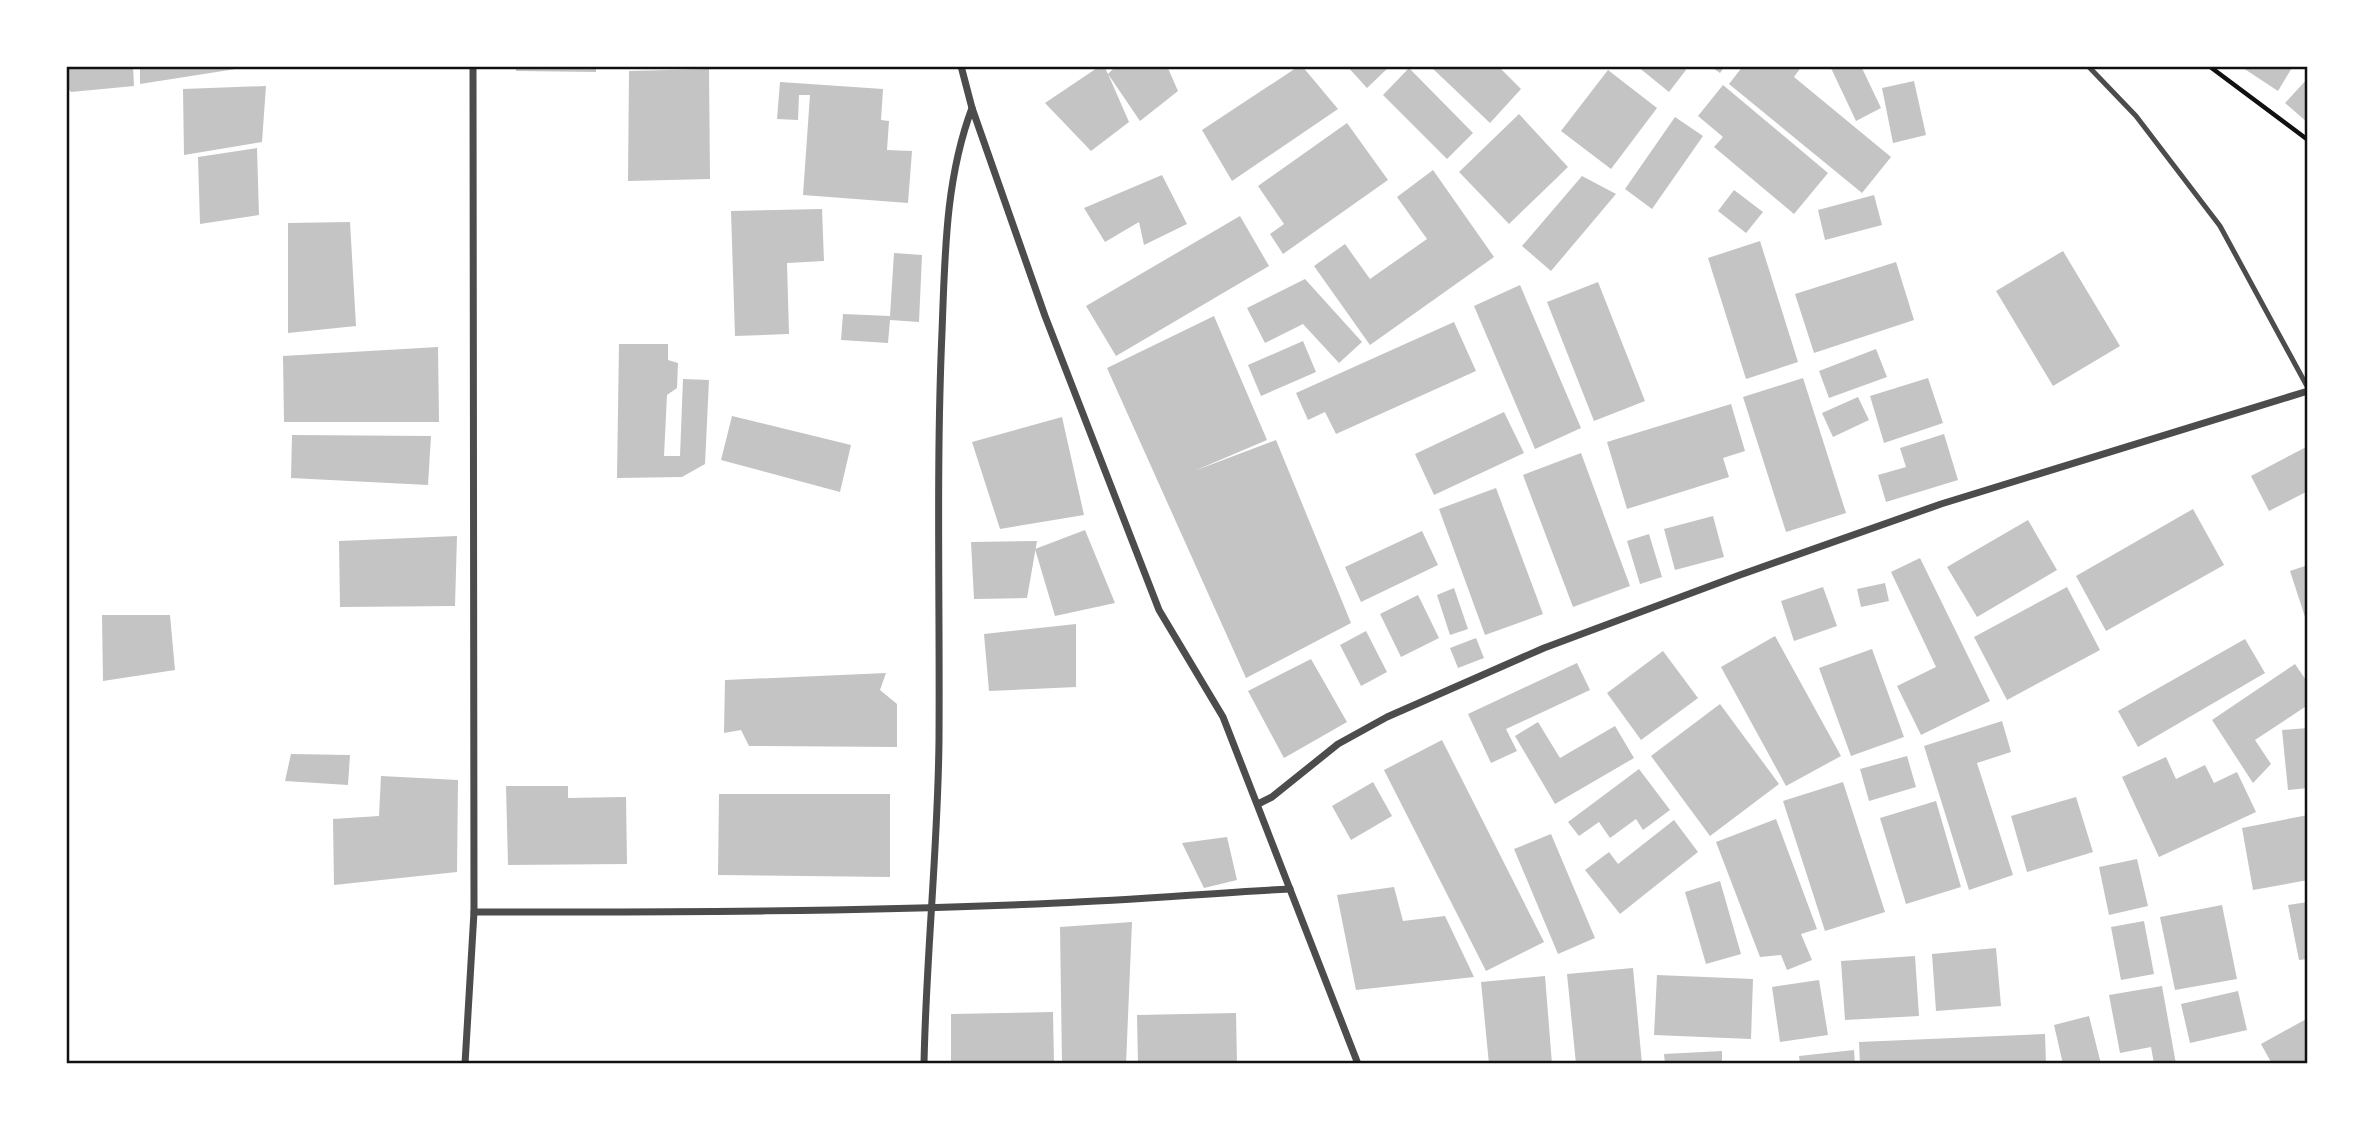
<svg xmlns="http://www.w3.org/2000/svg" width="2374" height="1130" font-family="Raleway,sans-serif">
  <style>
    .building { fill: #c4c4c4 }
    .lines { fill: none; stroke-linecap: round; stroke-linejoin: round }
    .path { stroke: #111; stroke-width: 4.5 }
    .service { stroke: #4c4c4c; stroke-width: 5 }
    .minor { stroke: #4c4c4c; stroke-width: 7 }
    .neatline { fill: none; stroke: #111; stroke-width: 2.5 }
  </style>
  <rect width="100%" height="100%" fill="#fff"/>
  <g class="building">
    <path d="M 66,66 L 133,66 L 134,86 L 71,92 L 66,86 Z"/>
    <path d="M 140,66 L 242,66 L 242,68 L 140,84 Z"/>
    <path d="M 516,66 L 596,66 L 596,72 L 516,71 Z"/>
    <path d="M 1100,66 L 1104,66 L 1108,74 L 1116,66 L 1167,66 L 1178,91 L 1140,121 L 1108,74 L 1129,122 L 1091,151 L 1045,103 Z"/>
    <path d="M 1299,66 L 1302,66 L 1338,109 L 1232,181 L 1202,130 Z"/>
    <path d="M 1347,66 L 1390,66 L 1367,88 Z"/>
    <path d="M 1430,66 L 1498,66 L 1521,89 L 1490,123 Z"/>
    <path d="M 1637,66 L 1682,66 L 1686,70 L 1669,92 Z"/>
    <path d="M 1710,66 L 1725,66 L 1720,73 Z"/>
    <path d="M 1743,66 L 1802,66 L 1794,77 L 1891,157 L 1862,193 L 1729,84 Z"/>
    <path d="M 1830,66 L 1861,66 L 1881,108 L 1856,121 Z"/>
    <path d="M 2240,66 L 2293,66 L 2278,91 Z"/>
    <path d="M 1409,68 L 1473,133 L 1447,159 L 1383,95 Z"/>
    <path d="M 709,69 L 710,179 L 628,181 L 629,71 Z"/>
    <path d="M 1608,70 L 1657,108 L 1611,169 L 1561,131 Z"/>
    <path d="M 2308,78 L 2308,123 L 2285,103 Z"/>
    <path d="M 1914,81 L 1926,135 L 1893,143 L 1882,88 Z"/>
    <path d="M 780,82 L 883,89 L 881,120 L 889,121 L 887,150 L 912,151 L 908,203 L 803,195 L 810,95 L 799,95 L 798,120 L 777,119 Z"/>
    <path d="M 1723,85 L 1828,173 L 1794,214 L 1714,147 L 1723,137 L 1698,116 Z"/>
    <path d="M 266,86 L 262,142 L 184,155 L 183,89 Z"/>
    <path d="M 1519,114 L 1568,167 L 1509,224 L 1459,172 Z"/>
    <path d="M 1675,117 L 1703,136 L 1652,209 L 1625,189 Z"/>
    <path d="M 1347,123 L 1388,180 L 1283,254 L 1270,234 L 1284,224 L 1258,186 Z"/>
    <path d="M 257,148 L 259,215 L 200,224 L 198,157 Z"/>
    <path d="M 1433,170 L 1494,257 L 1370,345 L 1314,266 L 1345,244 L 1370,279 L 1427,239 L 1397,197 Z"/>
    <path d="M 1162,175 L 1187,224 L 1144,245 L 1139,222 L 1105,242 L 1084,208 Z"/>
    <path d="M 1582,176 L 1616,194 L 1551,271 L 1522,246 Z"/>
    <path d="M 1734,190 L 1763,212 L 1746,233 L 1718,211 Z"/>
    <path d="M 1874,195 L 1882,225 L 1825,240 L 1818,210 Z"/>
    <path d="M 822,209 L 824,261 L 787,263 L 789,334 L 735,336 L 731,211 Z"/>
    <path d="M 1240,216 L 1269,266 L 1116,356 L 1086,306 Z"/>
    <path d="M 350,222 L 356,326 L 288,333 L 288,223 Z"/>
    <path d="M 1760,241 L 1798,362 L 1746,379 L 1708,258 Z"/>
    <path d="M 2063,251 L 2120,346 L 2053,386 L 1996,291 Z"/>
    <path d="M 894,253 L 922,255 L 919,322 L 890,320 L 888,343 L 841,340 L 843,314 L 890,316 Z"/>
    <path d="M 1896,262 L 1914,320 L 1814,353 L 1795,294 Z"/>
    <path d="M 1305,279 L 1362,342 L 1339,363 L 1303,324 L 1265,343 L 1247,308 Z"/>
    <path d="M 1598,282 L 1645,401 L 1594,421 L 1547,302 Z"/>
    <path d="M 1520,285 L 1581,428 L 1535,449 L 1474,306 Z"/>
    <path d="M 1214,316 L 1267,440 L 1194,471 L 1276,440 L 1351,623 L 1246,678 L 1107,368 Z"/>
    <path d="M 1454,322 L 1476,371 L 1336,434 L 1325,412 L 1308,420 L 1296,393 Z"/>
    <path d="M 1303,341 L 1316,372 L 1261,396 L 1248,365 Z"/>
    <path d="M 619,344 L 668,344 L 668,360 L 678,363 L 677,388 L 667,395 L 664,456 L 680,456 L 683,379 L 709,380 L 705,464 L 682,477 L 617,478 Z"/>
    <path d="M 438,347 L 439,422 L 284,422 L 283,356 Z"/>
    <path d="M 1876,349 L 1887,377 L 1829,398 L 1819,371 Z"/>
    <path d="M 1803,378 L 1846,513 L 1786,532 L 1743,397 Z"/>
    <path d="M 1928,378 L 1943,423 L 1884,443 L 1870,396 Z"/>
    <path d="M 1858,397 L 1869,420 L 1833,437 L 1822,413 Z"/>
    <path d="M 1731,404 L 1745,451 L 1723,458 L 1729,477 L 1627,509 L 1607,442 Z"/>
    <path d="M 1504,412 L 1524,453 L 1434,495 L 1415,454 Z"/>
    <path d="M 732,416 L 851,445 L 840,492 L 721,460 Z"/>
    <path d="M 1062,417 L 1084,515 L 1000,529 L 972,442 Z"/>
    <path d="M 1944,434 L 1958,480 L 1886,502 L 1878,475 L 1906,467 L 1900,448 Z"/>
    <path d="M 292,435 L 431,436 L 428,485 L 291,478 Z"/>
    <path d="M 2308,446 L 2308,491 L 2269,511 L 2251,476 Z"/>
    <path d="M 1581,453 L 1630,586 L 1573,607 L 1523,475 Z"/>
    <path d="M 1496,488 L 1543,614 L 1485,635 L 1439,509 Z"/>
    <path d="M 2193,509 L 2224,565 L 2106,631 L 2076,576 Z"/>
    <path d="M 1713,516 L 1724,557 L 1675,570 L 1664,529 Z"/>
    <path d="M 2028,520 L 2057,570 L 1977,617 L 1947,567 Z"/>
    <path d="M 1085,530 L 1115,603 L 1055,616 L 1035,549 Z"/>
    <path d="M 1422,531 L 1438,565 L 1361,602 L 1345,567 Z"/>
    <path d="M 1649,534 L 1662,577 L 1640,584 L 1627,541 Z"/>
    <path d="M 457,536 L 455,606 L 340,607 L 339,541 Z"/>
    <path d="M 1037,541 L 1027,598 L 974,599 L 971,542 Z"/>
    <path d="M 1920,558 L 1990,701 L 1921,735 L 1897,686 L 1936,667 L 1891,572 Z"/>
    <path d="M 2308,565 L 2308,623 L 2307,623 L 2290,571 Z"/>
    <path d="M 1885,583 L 1889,601 L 1861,607 L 1857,589 Z"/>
    <path d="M 1823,587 L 1837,626 L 1794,641 L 1781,601 Z"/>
    <path d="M 2067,587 L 2100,650 L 2007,700 L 1974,637 Z"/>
    <path d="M 1454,588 L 1468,629 L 1450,635 L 1437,595 Z"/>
    <path d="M 1418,595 L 1439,638 L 1401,657 L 1380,614 Z"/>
    <path d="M 102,615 L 170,615 L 175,670 L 103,681 Z"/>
    <path d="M 1076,624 L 1076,687 L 989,691 L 984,634 Z"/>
    <path d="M 1366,631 L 1387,672 L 1361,686 L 1340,645 Z"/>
    <path d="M 1775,636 L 1841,756 L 1786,786 L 1721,667 Z"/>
    <path d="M 1476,638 L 1484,658 L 1458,668 L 1450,648 Z"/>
    <path d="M 2245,639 L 2265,673 L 2138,747 L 2118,711 Z"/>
    <path d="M 1872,649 L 1904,737 L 1851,756 L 1819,668 Z"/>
    <path d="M 1663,651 L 1698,698 L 1641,740 L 1607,693 Z"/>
    <path d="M 1311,659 L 1347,722 L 1284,758 L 1248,691 Z"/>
    <path d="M 1577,663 L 1590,690 L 1506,729 L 1517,751 L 1491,763 L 1468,714 Z"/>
    <path d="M 2295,664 L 2308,683 L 2308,705 L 2255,740 L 2271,764 L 2253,783 L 2212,720 Z"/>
    <path d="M 886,673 L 880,690 L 897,704 L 897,747 L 749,746 L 741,730 L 724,733 L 725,680 Z"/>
    <path d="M 1720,704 L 1779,784 L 1710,836 L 1651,756 Z"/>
    <path d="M 2002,721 L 2011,752 L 1977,763 L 2013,875 L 1969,890 L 1924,746 Z"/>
    <path d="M 1538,722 L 1560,758 L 1615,726 L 1634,758 L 1555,804 L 1515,736 Z"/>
    <path d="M 2308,728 L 2308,788 L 2288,790 L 2282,730 Z"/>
    <path d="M 1442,740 L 1544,942 L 1486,971 L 1384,770 Z"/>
    <path d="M 291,754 L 350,755 L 348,785 L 285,781 Z"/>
    <path d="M 1907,756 L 1916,787 L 1869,801 L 1860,769 Z"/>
    <path d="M 2166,757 L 2176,779 L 2205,765 L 2214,783 L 2237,772 L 2256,812 L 2159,857 L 2122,777 Z"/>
    <path d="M 1639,769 L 1670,810 L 1643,830 L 1636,819 L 1610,838 L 1599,822 L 1579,836 L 1568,822 Z"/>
    <path d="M 381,776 L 458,780 L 457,872 L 334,885 L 333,819 L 379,816 Z"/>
    <path d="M 1373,782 L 1392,816 L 1351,840 L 1332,806 Z"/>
    <path d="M 1843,782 L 1885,912 L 1825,931 L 1783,801 Z"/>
    <path d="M 506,786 L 568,786 L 568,798 L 626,797 L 627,864 L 508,865 Z"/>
    <path d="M 719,794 L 890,794 L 890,877 L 718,875 Z"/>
    <path d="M 2076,797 L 2093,852 L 2027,872 L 2011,816 Z"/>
    <path d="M 1936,801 L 1961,887 L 1906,904 L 1880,818 Z"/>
    <path d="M 2308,815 L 2308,880 L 2253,890 L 2242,828 Z"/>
    <path d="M 1776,819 L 1817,929 L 1801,934 L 1812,960 L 1787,970 L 1781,955 L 1760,957 L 1716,842 Z"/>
    <path d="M 1674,820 L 1698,852 L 1620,914 L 1585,870 L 1609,852 L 1618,864 Z"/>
    <path d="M 1551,834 L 1595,938 L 1558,954 L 1514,849 Z"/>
    <path d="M 1227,837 L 1237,880 L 1204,888 L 1182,843 Z"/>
    <path d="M 2137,859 L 2148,906 L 2109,915 L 2099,867 Z"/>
    <path d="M 1720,881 L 1741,954 L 1706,964 L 1685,892 Z"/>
    <path d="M 1394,887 L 1403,921 L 1445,916 L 1474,977 L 1356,990 L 1337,895 Z"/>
    <path d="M 2308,902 L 2308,959 L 2299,960 L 2288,905 Z"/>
    <path d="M 2222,905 L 2237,979 L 2175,990 L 2160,917 Z"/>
    <path d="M 2144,921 L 2154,974 L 2121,980 L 2111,927 Z"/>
    <path d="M 1132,922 L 1126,1064 L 1062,1064 L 1060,927 Z"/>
    <path d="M 1996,948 L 2001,1006 L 1936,1011 L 1932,954 Z"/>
    <path d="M 1915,956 L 1919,1016 L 1845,1020 L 1841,961 Z"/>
    <path d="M 1633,968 L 1642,1064 L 1576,1064 L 1567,974 Z"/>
    <path d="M 1657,975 L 1753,979 L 1751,1039 L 1654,1035 Z"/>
    <path d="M 1545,976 L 1552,1064 L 1489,1064 L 1481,982 Z"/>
    <path d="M 1819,980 L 1828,1035 L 1780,1042 L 1772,987 Z"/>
    <path d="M 2162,986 L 2176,1064 L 2154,1064 L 2151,1047 L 2120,1053 L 2109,995 Z"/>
    <path d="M 2238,991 L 2247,1030 L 2190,1043 L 2181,1004 Z"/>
    <path d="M 1053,1012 L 1054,1064 L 951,1064 L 951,1014 Z"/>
    <path d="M 1236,1013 L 1237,1064 L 1138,1064 L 1137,1015 Z"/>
    <path d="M 2089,1016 L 2101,1064 L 2063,1064 L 2054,1025 Z"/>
    <path d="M 2308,1018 L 2308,1064 L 2272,1064 L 2261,1044 Z"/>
    <path d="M 2045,1034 L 2046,1064 L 1860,1064 L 1859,1042 Z"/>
    <path d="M 1854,1050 L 1855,1064 L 1800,1064 L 1799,1056 Z"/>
    <path d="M 1722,1051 L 1722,1064 L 1665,1064 L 1664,1054 Z"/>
  </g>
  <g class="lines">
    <path class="path" d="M 2209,66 L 2308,140"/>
    <path class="service" d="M 2088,66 L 2136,116 L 2220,226 L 2308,388"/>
    <g class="minor">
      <path d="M 961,66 L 972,108 L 1045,316 L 1159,610 L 1223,717 L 1358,1064"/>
      <path d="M 1258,804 L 1272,797 L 1338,744 L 1387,717 L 1544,648 L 1737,576 L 1941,504 L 2308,391"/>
      <path d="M 474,912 C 669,912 863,912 1057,903 C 1135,900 1212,893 1290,889"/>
      <path d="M 465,1064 L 474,912 L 473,66"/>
      <path d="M 924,1064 C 926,956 938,848 939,740 C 940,604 936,468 942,332 C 945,256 945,180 972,108"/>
    </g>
  </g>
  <rect width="2374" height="1130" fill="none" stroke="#ffffff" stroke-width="136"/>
  <rect x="68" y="68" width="2238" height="994" class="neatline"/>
</svg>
